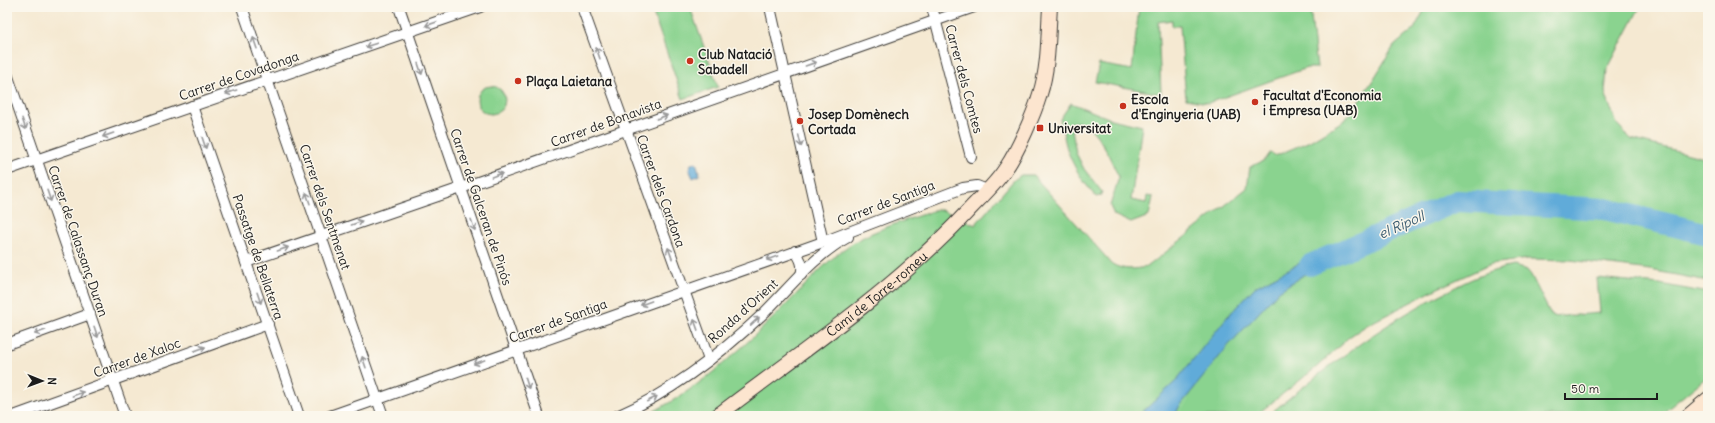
<svg xmlns="http://www.w3.org/2000/svg" width="1715" height="423" font-family="Delius,sans-serif">
  <style>
    .green { fill: #8ad38f; stroke: #537856 }
    .water { fill: #61abd9; stroke: #3e647a }
    .lines { fill: none; stroke-linecap: round; stroke-linejoin: round }
    .river { stroke: #61abd9; stroke-width: 22 }
    .street-casing { stroke: #3d3b37; stroke-width: 12 }
    .secondary-casing { stroke: #3d3b37; stroke-width: 16 }
    .street { stroke: #fff; stroke-width: 10 }
    .secondary { stroke: #fce5cf; stroke-width: 14 }
    .oneway { stroke: #999 }
    .poi-dot { fill: #c8321e; stroke: #fbf7ec; stroke-width: 1.5 }
    .labels { text-anchor: middle; dominant-baseline: central; stroke-width: 3; stroke-linejoin: round; paint-order: stroke }
    .poi-label { font-size: 13px; font-weight: bold; fill: #1c1c1c; stroke: #fbf7ec; text-anchor: start }
    .street-label { font-size: 13px; fill: #1c1c1c; stroke: #fbf7ec }
    .water-label { font-size: 14px; font-style: italic; fill: #3b5c71; stroke: #fbf7ec }
  </style>
  <rect width="100%" height="100%" fill="#fbf7ec"/>
  <filter id="ink" filterUnits="userSpaceOnUse"><feTurbulence type="fractalNoise" baseFrequency=".025" numOctaves="2"/><feDisplacementMap in="SourceGraphic" scale="8" xChannelSelector="R" yChannelSelector="G"/><feConvolveMatrix kernelMatrix="1 2 1 2 8 2 1 2 1" color-interpolation-filters="sRGB"/></filter>
  <filter id="wash" filterUnits="userSpaceOnUse"><feTurbulence type="fractalNoise" baseFrequency=".012" numOctaves="4" result="noise"/><feDisplacementMap in="SourceGraphic" scale="16" xChannelSelector="R" yChannelSelector="G"/><feGaussianBlur stdDeviation="0.9" result="paint"/><feColorMatrix in="noise" values="0 0 0 0 0 0 0 0 0 0 0 0 0 0 0 0 0 1.4 0 .05"/><feComposite in="paint" operator="in"/></filter>
  <g filter="url(#wash)">
    <rect width="100%" height="100%" fill="#f5e9d2"/>
    <g class="green">
      <path d="M 651,7 L 690,7 L 718,87 L 683,99 Z"/>
      <path d="M 1139,7 L 1310,7 L 1317,68 L 1307,68 L 1208,103 L 1186,99 L 1180,26 L 1172,26 L 1172,20 L 1158,22 L 1161,94 L 1095,82 L 1099,64 L 1132,70 Z"/>
      <path d="M 1426,7 L 1640,7 L 1607,70 L 1605,92 L 1609,104 L 1617,124 L 1631,139 L 1708,159 L 1708,281 L 1650,270 L 1570,260 L 1528,259 L 1491,264 L 1436,289 L 1367,325 L 1349,337 L 1318,366 L 1255,416 L 644,416 C 694,393 737,353 776,315 C 800,292 821,265 848,246 C 871,230 908,220 935,210 L 942,210 L 975,225 L 1014,180 L 1021,175 L 1033,175 L 1112,264 C 1124,271 1134,269 1147,267 L 1247,188 L 1250,167 L 1265,160 L 1271,152 L 1275,156 L 1310,141 L 1346,119 L 1373,80 L 1394,46 L 1414,29 Z"/>
      <circle cx="491" cy="100" r="14"/>
      <path d="M 1071,103 L 1111,119 L 1142,126 L 1131,200 L 1146,203 L 1147,196 L 1153,197 L 1149,216 L 1131,223 L 1114,215 L 1110,206 L 1119,177 C 1110,160 1094,115 1071,123 L 1076,153 L 1084,169 L 1102,192 L 1100,196 L 1096,197 C 1084,183 1073,167 1067,149 C 1064,139 1063,129 1060,119 Z"/>
      <path d="M 1513,266 L 1527,270 L 1531,275 L 1552,317 L 1600,313 L 1597,278 L 1660,284 L 1708,293 L 1708,376 L 1659,416 L 1267,416 C 1325,369 1379,325 1446,292 C 1468,280 1488,271 1513,266 Z"/>
    </g>
    <g class="water">
      <path d="M 696,162 L 700,175 L 693,178 L 689,169 L 691,164 Z"/>
      <path d="M 1337,253 L 1279,291 L 1228,346 L 1179,407 L 1175,416 L 1138,416 L 1175,382 L 1227,317 L 1255,287 L 1298,264 Z"/>
    </g>
    <g class="lines">
      <path class="river" d="M 1310,265 L 1457,201 L 1605,209 L 1708,234"/>
    </g>
  </g>
  <g filter="url(#ink)">
    <g class="lines">
      <g class="street-casing">
        <g id="street">
          <path d="M 242,7 L 383,416"/>
          <path d="M 399,7 L 539,416"/>
          <path d="M 582,7 L 709,360"/>
          <path d="M 770,7 L 823,242"/>
          <path d="M 932,7 L 971,157"/>
          <path d="M 7,74 L 125,416"/>
          <path d="M 192,106 L 299,416"/>
          <path d="M 7,170 L 480,7"/>
          <path d="M 795,251 C 801,259 804,266 801,275"/>
          <path d="M 246,262 L 461,188 L 974,7"/>
          <path d="M 7,344 L 90,314"/>
          <path d="M 14,416 L 268,324"/>
          <path d="M 330,416 L 823,242 L 963,188 L 977,186 L 987,190"/>
          <path d="M 617,416 C 672,392 721,354 765,312 C 791,286 815,255 848,237"/>
        </g>
      </g>
      <g class="secondary-casing">
        <g id="secondary">
          <path id="s1" d="M 717,416 C 801,352 896,289 968,211 C 981,197 996,184 1006,168 C 1018,151 1034,114 1040,94 C 1049,66 1048,36 1050,7"/>
          <path d="M 1688,416 L 1708,399"/>
        </g>
      </g>
      <use href="#street" class="street"/>
      <use href="#secondary" class="secondary"/>
    </g>
    <defs><path id="oneway-shaft" d="M-6 0H5M1.5-3L5.5 0L1.5 3" fill="none" stroke-width="1.6" stroke-linecap="round" stroke-linejoin="round"/></defs>
    <g class="oneway">
      <use href="#oneway-shaft" transform="translate(431 24) rotate(161)"/>
      <use href="#oneway-shaft" transform="translate(255 43) rotate(-109)"/>
      <use href="#oneway-shaft" transform="translate(371 45) rotate(162)"/>
      <use href="#oneway-shaft" transform="translate(598 53) rotate(-109)"/>
      <use href="#oneway-shaft" transform="translate(811 64) rotate(-19)"/>
      <use href="#oneway-shaft" transform="translate(420 69) rotate(71)"/>
      <use href="#oneway-shaft" transform="translate(231 92) rotate(161)"/>
      <use href="#oneway-shaft" transform="translate(662 117) rotate(-19)"/>
      <use href="#oneway-shaft" transform="translate(24 124) rotate(71)"/>
      <use href="#oneway-shaft" transform="translate(108 135) rotate(161)"/>
      <use href="#oneway-shaft" transform="translate(800 141) rotate(77)"/>
      <use href="#oneway-shaft" transform="translate(204 143) rotate(71)"/>
      <use href="#oneway-shaft" transform="translate(497 175) rotate(-20)"/>
      <use href="#oneway-shaft" transform="translate(49 196) rotate(71)"/>
      <use href="#oneway-shaft" transform="translate(308 198) rotate(-109)"/>
      <use href="#oneway-shaft" transform="translate(357 223) rotate(-19)"/>
      <use href="#oneway-shaft" transform="translate(473 225) rotate(71)"/>
      <use href="#oneway-shaft" transform="translate(283 249) rotate(-19)"/>
      <use href="#oneway-shaft" transform="translate(670 253) rotate(-110)"/>
      <use href="#oneway-shaft" transform="translate(772 258) rotate(160)"/>
      <use href="#oneway-shaft" transform="translate(259 298) rotate(71)"/>
      <use href="#oneway-shaft" transform="translate(646 303) rotate(160)"/>
      <use href="#oneway-shaft" transform="translate(755 321) rotate(-43)"/>
      <use href="#oneway-shaft" transform="translate(696 325) rotate(-110)"/>
      <use href="#oneway-shaft" transform="translate(40 332) rotate(160)"/>
      <use href="#oneway-shaft" transform="translate(96 332) rotate(71)"/>
      <use href="#oneway-shaft" transform="translate(200 349) rotate(-20)"/>
      <use href="#oneway-shaft" transform="translate(364 362) rotate(-109)"/>
      <use href="#oneway-shaft" transform="translate(479 362) rotate(160)"/>
      <use href="#oneway-shaft" transform="translate(527 383) rotate(72)"/>
      <use href="#oneway-shaft" transform="translate(78 394) rotate(-20)"/>
      <use href="#oneway-shaft" transform="translate(652 399) rotate(-27)"/>
    </g>
  </g>
  <g class="poi-dot">
    <circle cx="690" cy="61" r="4"/>
    <circle cx="518" cy="81" r="4"/>
    <circle cx="1255" cy="102" r="4"/>
    <circle cx="1123" cy="106" r="4"/>
    <circle cx="800" cy="121" r="4"/>
    <rect x="1036" y="124" width="8" height="8" rx="2"/>
  </g>
  <g class="labels">
    <g class="poi-label">
      <text x="698" y="54">Club Natació<tspan x="698" dy="15">Sabadell</tspan></text>
      <text x="526" y="81">Plaça Laietana</text>
      <text x="1263" y="95">Facultat d'Economia<tspan x="1263" dy="15">i Empresa (UAB)</tspan></text>
      <text x="1131" y="99">Escola<tspan x="1131" dy="15">d'Enginyeria (UAB)</tspan></text>
      <text x="808" y="114">Josep Domènech<tspan x="808" dy="15">Cortada</tspan></text>
      <text x="1048" y="128">Universitat</text>
    </g>
    <g class="street-label">
      <text transform="translate(239 76) rotate(-19)">Carrer de Covadonga</text>
      <text transform="translate(964 79) rotate(75)">Carrer dels Comtes</text>
      <text transform="translate(606 123) rotate(-20)">Carrer de Bonavista</text>
      <text transform="translate(661 191) rotate(70)">Carrer dels Cardona</text>
      <text transform="translate(886 203) rotate(-21)">Carrer de Santiga</text>
      <text transform="translate(325 207) rotate(71)">Carrer dels Sentmenat</text>
      <text transform="translate(481 207) rotate(71)">Carrer de Galceran de Pinós</text>
      <text transform="translate(78 241) rotate(71)">Carrer de Calassanç Duran</text>
      <text transform="translate(258 257) rotate(71)">Passatge de Bellaterra</text>
      <text stroke="none"><textPath href="#s1" startOffset="201">Camí de Torre-romeu</textPath></text>
      <text transform="translate(743 311) rotate(-42)">Ronda d'Orient</text>
      <text transform="translate(558 321) rotate(-20)">Carrer de Santiga</text>
      <text transform="translate(137 358) rotate(-20)">Carrer de Xaloc</text>
    </g>
    <g class="water-label">
      <text transform="translate(1401 225) rotate(-24)">el Ripoll</text>
    </g>
  </g>
  <rect width="1715" height="423" fill="none" stroke="#fbf7ec" stroke-width="24"/>
  <g transform="translate(42 381) rotate(91)" stroke="#fbf7ec" stroke-width="3" paint-order="stroke">
  <path d="M0-3L7 15L0 10L-7 15Z" fill="#1c1c1c"/>
  <text y="-6" font-size="11" font-weight="bold" text-anchor="middle" fill="#1c1c1c">N</text>
  </g>
  <path d="M1565 393v6h92v-6" fill="none" stroke="#1c1c1c" stroke-width="2"/>
  <text x="1571" y="393" font-size="12" fill="#1c1c1c" stroke="#fbf7ec" stroke-width="3" paint-order="stroke">50 m</text>
</svg>
